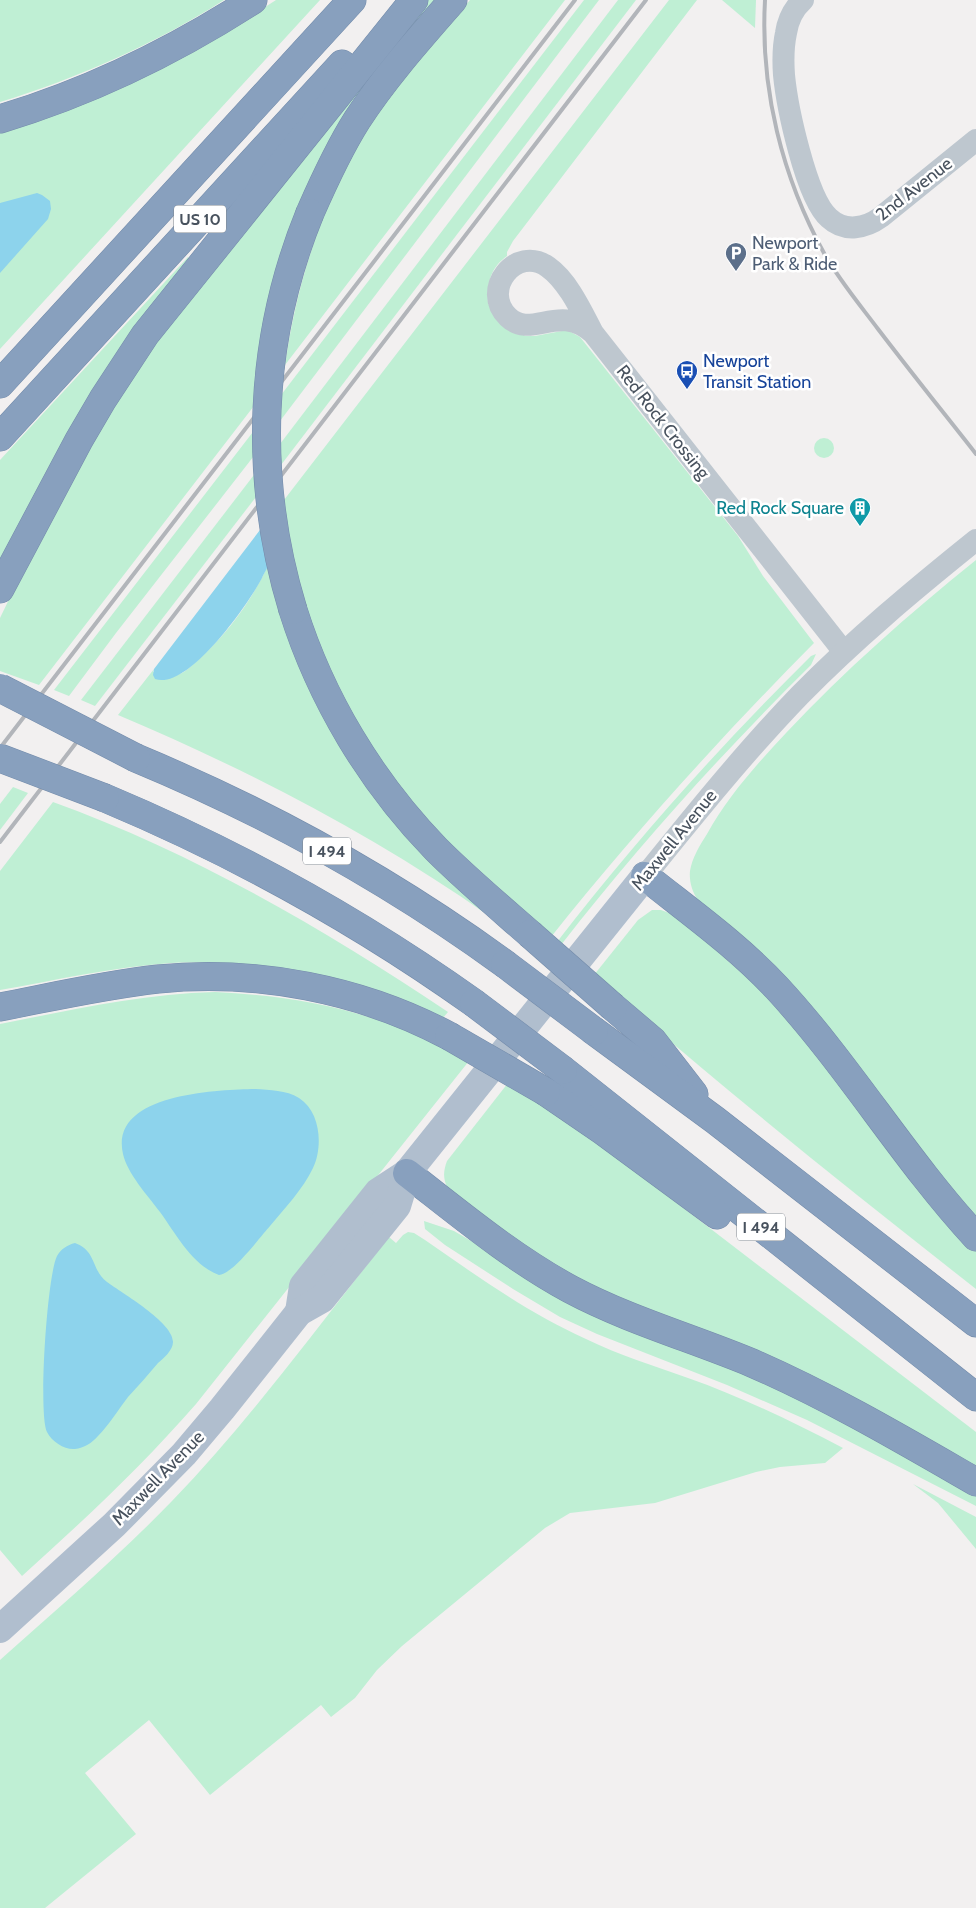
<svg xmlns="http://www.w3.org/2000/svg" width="976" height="1908" font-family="Cabin,sans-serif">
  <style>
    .green { fill: #bfefd4 }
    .water { fill: #8dd3ec }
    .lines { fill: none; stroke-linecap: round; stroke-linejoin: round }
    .highway-casing { stroke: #738baa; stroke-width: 29 }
    .minor { stroke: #bec7cf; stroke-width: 22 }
    .major { stroke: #b0bece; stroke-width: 28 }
    .highway { stroke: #88a0be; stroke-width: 28 }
    .rail { stroke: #b2b5ba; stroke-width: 4 }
    .highway-bridge-casing { stroke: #738baa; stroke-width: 29; stroke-linecap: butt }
    .highway-bridge { stroke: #88a0be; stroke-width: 28 }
    .labels { text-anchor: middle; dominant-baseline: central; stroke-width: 5; stroke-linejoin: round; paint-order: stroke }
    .shield { fill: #fff; stroke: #7f868e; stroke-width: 1 }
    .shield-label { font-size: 16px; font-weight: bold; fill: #48525e }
    .street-label { font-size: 18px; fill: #48525e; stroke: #fff }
    .service-label { font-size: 18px; fill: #4e5e75; stroke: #fff; text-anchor: start }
    .transit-label { font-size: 18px; fill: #164399; stroke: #fff; text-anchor: start }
    .culture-label { font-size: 18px; fill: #0d838f; stroke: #fff; text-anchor: end }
  </style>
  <rect width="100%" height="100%" fill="#f2f0f0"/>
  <g class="green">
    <path d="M 0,0 L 224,0 C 155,44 78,78 0,102 Z"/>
    <path d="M 276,0 L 320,0 L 0,349 L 0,131 L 220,36 Z"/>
    <path d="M 426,0 L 439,0 L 368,86 L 257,402 L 39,685 L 0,671 L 0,618 L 29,558 L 133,371 Z"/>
    <path d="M 470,0 L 565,0 L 285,365 C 299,268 330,179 388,99 C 413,64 443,32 470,0 Z"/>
    <path d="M 584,0 L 599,0 L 280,421 L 281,395 Z"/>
    <path d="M 618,0 L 636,0 L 281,465 L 280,444 Z"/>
    <path d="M 669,0 L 697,0 L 513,241 L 507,252 L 507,256 C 490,268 487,284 488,304 L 525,336 L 535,336 L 567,330 L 580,337 L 738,536 L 763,576 L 814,643 C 722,736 633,834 551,937 L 414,810 L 337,695 L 305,606 L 289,539 L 284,500 Z"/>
    <path d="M 722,0 L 756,0 L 755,28 Z"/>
    <path d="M 188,257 L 192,261 L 0,568 L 0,460 Z"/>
    <path d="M 256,428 L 257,452 L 116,633 L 69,696 L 54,690 Z"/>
    <circle cx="824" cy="448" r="10"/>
    <path d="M 257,471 L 259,493 L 95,706 L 81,700 Z"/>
    <path d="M 976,560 L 976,1222 L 824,1022 L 698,900 C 692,892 689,881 690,871 C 692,858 700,845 707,834 C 728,796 757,764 786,733 C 845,670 909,614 976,560 Z"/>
    <path d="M 270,561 L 293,641 L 489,916 C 374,835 248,770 118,715 L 154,669 L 153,672 C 160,673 169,675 176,675 C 184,674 192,665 198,660 C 229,632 253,599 270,561 Z"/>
    <path d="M 816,654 L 811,665 C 722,753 638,846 561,945 L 557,942 C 635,841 720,746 811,656 Z"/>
    <path d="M 13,787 L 28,793 L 0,830 L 0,804 Z"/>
    <path d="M 53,802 C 194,853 324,929 448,1012 L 442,1019 L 232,964 C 212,963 191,962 171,963 C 113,967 57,980 0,990 L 0,871 Z"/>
    <path d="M 652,910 L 661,910 L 669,913 L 691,928 L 770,998 L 976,1250 L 976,1289 C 846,1187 717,1084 594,975 L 638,920 Z"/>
    <path d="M 215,992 C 279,995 343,1005 403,1029 C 425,1038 447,1050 469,1061 L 196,1404 C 142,1466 83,1521 22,1576 L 0,1550 L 0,1024 C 71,1010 142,994 215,992 Z"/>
    <path d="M 508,1083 L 571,1124 L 677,1203 L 976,1432 L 976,1471 L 612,1296 L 545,1262 L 448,1189 C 443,1180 443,1171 447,1161 Z"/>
    <path d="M 424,1221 L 454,1231 L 490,1252 L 714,1361 L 799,1398 L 976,1495 L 976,1506 L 807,1420 L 727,1385 L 597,1334 L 560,1317 L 513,1289 L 445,1245 L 425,1229 Z"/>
    <path d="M 408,1232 L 414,1233 L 425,1240 C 477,1276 528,1313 586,1339 C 619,1355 654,1366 688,1378 C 742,1397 793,1422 843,1448 L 825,1463 L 780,1467 L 756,1472 L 655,1503 L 570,1513 L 545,1528 L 402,1646 L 377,1670 L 355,1698 L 331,1717 L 321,1705 L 210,1795 L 149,1720 L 85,1773 L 136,1834 L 45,1908 L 0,1908 L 0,1660 C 58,1608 118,1557 172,1501 C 251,1419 318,1326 389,1237 L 396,1243 L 403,1235 Z"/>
    <path d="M 913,1484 L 976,1517 L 976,1549 L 938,1503 Z"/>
  </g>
  <g class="water">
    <path d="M 37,193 L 42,195 L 50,201 L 51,209 L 48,219 L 0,273 L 0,203 Z"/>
    <path d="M 263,526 C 265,536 270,550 270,560 C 269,566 264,573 262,578 C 249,603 188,691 155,679 L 153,675 L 154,669 Z"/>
    <path d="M 255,1089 C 270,1090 286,1090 299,1098 C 321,1112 323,1147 313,1168 C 303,1189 285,1208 270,1226 C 260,1237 233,1274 219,1275 C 192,1265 176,1234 160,1212 C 148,1196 127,1173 123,1154 C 109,1093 218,1090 255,1089 Z"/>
    <path d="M 75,1243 C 97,1251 91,1270 107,1282 C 122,1293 174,1323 173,1342 C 173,1350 164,1358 158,1363 C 148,1375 138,1386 128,1397 C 118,1410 109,1425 98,1436 C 92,1443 84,1448 75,1449 C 65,1450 52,1442 47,1432 C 38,1414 47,1276 57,1256 C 61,1249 67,1245 75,1243 Z"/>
  </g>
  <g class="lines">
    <g class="highway-casing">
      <g id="highway">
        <path d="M 0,119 C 90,92 174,51 253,0"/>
        <path d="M 310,213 C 324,181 338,150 357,120 C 385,77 419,39 453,0"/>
        <path d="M 0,384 L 352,0"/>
        <path d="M 0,437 L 342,64"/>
        <path d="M 0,589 L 79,440 L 103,399 L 145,335 L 414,0"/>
        <path d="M 293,610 C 321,699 371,782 436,849 C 466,879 498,906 530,934"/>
        <path d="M 136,758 C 266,812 391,881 505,964"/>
        <path d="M 105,798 C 236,853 359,921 474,1003"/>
        <path d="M 645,876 C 690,912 738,946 777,988 C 849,1066 904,1159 976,1237"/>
        <path d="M 0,1007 C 52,997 104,985 158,979 C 256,969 361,989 449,1036"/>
        <path d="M 613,1007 L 653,1041 L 694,1094"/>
        <path d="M 594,1031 L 715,1120 L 976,1323"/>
        <path d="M 563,1070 L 976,1397"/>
        <path d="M 546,1092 L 603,1131 L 717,1215"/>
        <path d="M 407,1173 C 460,1214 511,1257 570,1289 C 628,1320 692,1338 752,1363 C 830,1397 903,1440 976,1482"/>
      </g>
    </g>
    <g class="minor">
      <path d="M 803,0 C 793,9 788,20 786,33 C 783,47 783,61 784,75 C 787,106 806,198 829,218 C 845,233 866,228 881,217 L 976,140"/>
      <path d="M 593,333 C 558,302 532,340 508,317 C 480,290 516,244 548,267 C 568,281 582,312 593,333 L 844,652"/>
      <path d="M 645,876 C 695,814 745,752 800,695 C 855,639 915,589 976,540"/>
    </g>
    <g class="major">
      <path d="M 299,1312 L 303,1286 L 378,1192 L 407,1173 L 645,876"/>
      <path d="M 0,1629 L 114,1525 L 184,1454 L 222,1409 L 299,1312 L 322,1299 L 397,1206 L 407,1173"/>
    </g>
    <use href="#highway" class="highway"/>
    <g class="rail">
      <path d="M 765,0 C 760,89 782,177 825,255 C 840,281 860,305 878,329 C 910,371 943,412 976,454"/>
      <path d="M 0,748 L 575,0"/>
      <path d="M 0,842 L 646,0"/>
    </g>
    <g class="highway-bridge-casing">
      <g id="highway-bridge">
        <path d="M 293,610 C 253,479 258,340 310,213"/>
        <path d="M 0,688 L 136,758"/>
        <path d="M 0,758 L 105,798"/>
        <path d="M 530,934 L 613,1007"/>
        <path d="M 505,964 L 594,1031"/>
        <path d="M 474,1003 L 563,1070"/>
        <path d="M 449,1036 L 546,1092"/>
      </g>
    </g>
    <use href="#highway-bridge" class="highway-bridge"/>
  </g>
  <defs>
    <g id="parking-pin" transform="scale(1.125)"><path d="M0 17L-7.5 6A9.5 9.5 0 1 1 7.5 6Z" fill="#5c6f8a" stroke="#fff"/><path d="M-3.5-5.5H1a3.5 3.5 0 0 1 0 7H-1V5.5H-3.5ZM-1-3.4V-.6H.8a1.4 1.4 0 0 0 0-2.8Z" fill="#fff"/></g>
    <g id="bus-pin" transform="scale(1.125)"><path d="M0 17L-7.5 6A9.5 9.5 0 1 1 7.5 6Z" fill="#1a4fb4" stroke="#fff"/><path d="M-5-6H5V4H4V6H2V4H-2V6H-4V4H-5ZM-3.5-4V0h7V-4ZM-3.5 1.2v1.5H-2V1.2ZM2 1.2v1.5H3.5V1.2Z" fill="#fff"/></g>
    <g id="building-pin" transform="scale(1.125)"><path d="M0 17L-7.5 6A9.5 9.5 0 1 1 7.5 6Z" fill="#0f9aa8" stroke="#fff"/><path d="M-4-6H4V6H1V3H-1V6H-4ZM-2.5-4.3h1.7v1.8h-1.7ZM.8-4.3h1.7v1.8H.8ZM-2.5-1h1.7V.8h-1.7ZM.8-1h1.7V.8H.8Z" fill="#fff"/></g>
  </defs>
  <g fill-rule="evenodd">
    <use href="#parking-pin" x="736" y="253"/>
    <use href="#bus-pin" x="687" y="371"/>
    <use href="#building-pin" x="860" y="508"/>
  </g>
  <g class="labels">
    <g class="shield">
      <rect x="174" y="205.5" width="52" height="27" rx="4"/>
      <rect x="303" y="837.5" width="48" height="27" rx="4"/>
      <rect x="737" y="1213.5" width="48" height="27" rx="4"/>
    </g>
    <g class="shield-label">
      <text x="200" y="219">US 10</text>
      <text x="327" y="851">I 494</text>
      <text x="761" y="1227">I 494</text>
    </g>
    <g class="street-label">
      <text transform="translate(914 189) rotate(-38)">2nd Avenue</text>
      <text transform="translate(663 422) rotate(52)">Red Rock Crossing</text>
      <text transform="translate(674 840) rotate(-51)">Maxwell Avenue</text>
      <text transform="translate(158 1478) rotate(-46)">Maxwell Avenue</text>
    </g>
    <g class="service-label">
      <text x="752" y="243">Newport<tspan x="752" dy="21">Park &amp; Ride</tspan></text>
    </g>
    <g class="transit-label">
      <text x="703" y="361">Newport<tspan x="703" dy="21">Transit Station</tspan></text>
    </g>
    <g class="culture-label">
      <text x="844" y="508">Red Rock Square</text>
    </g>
  </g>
</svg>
